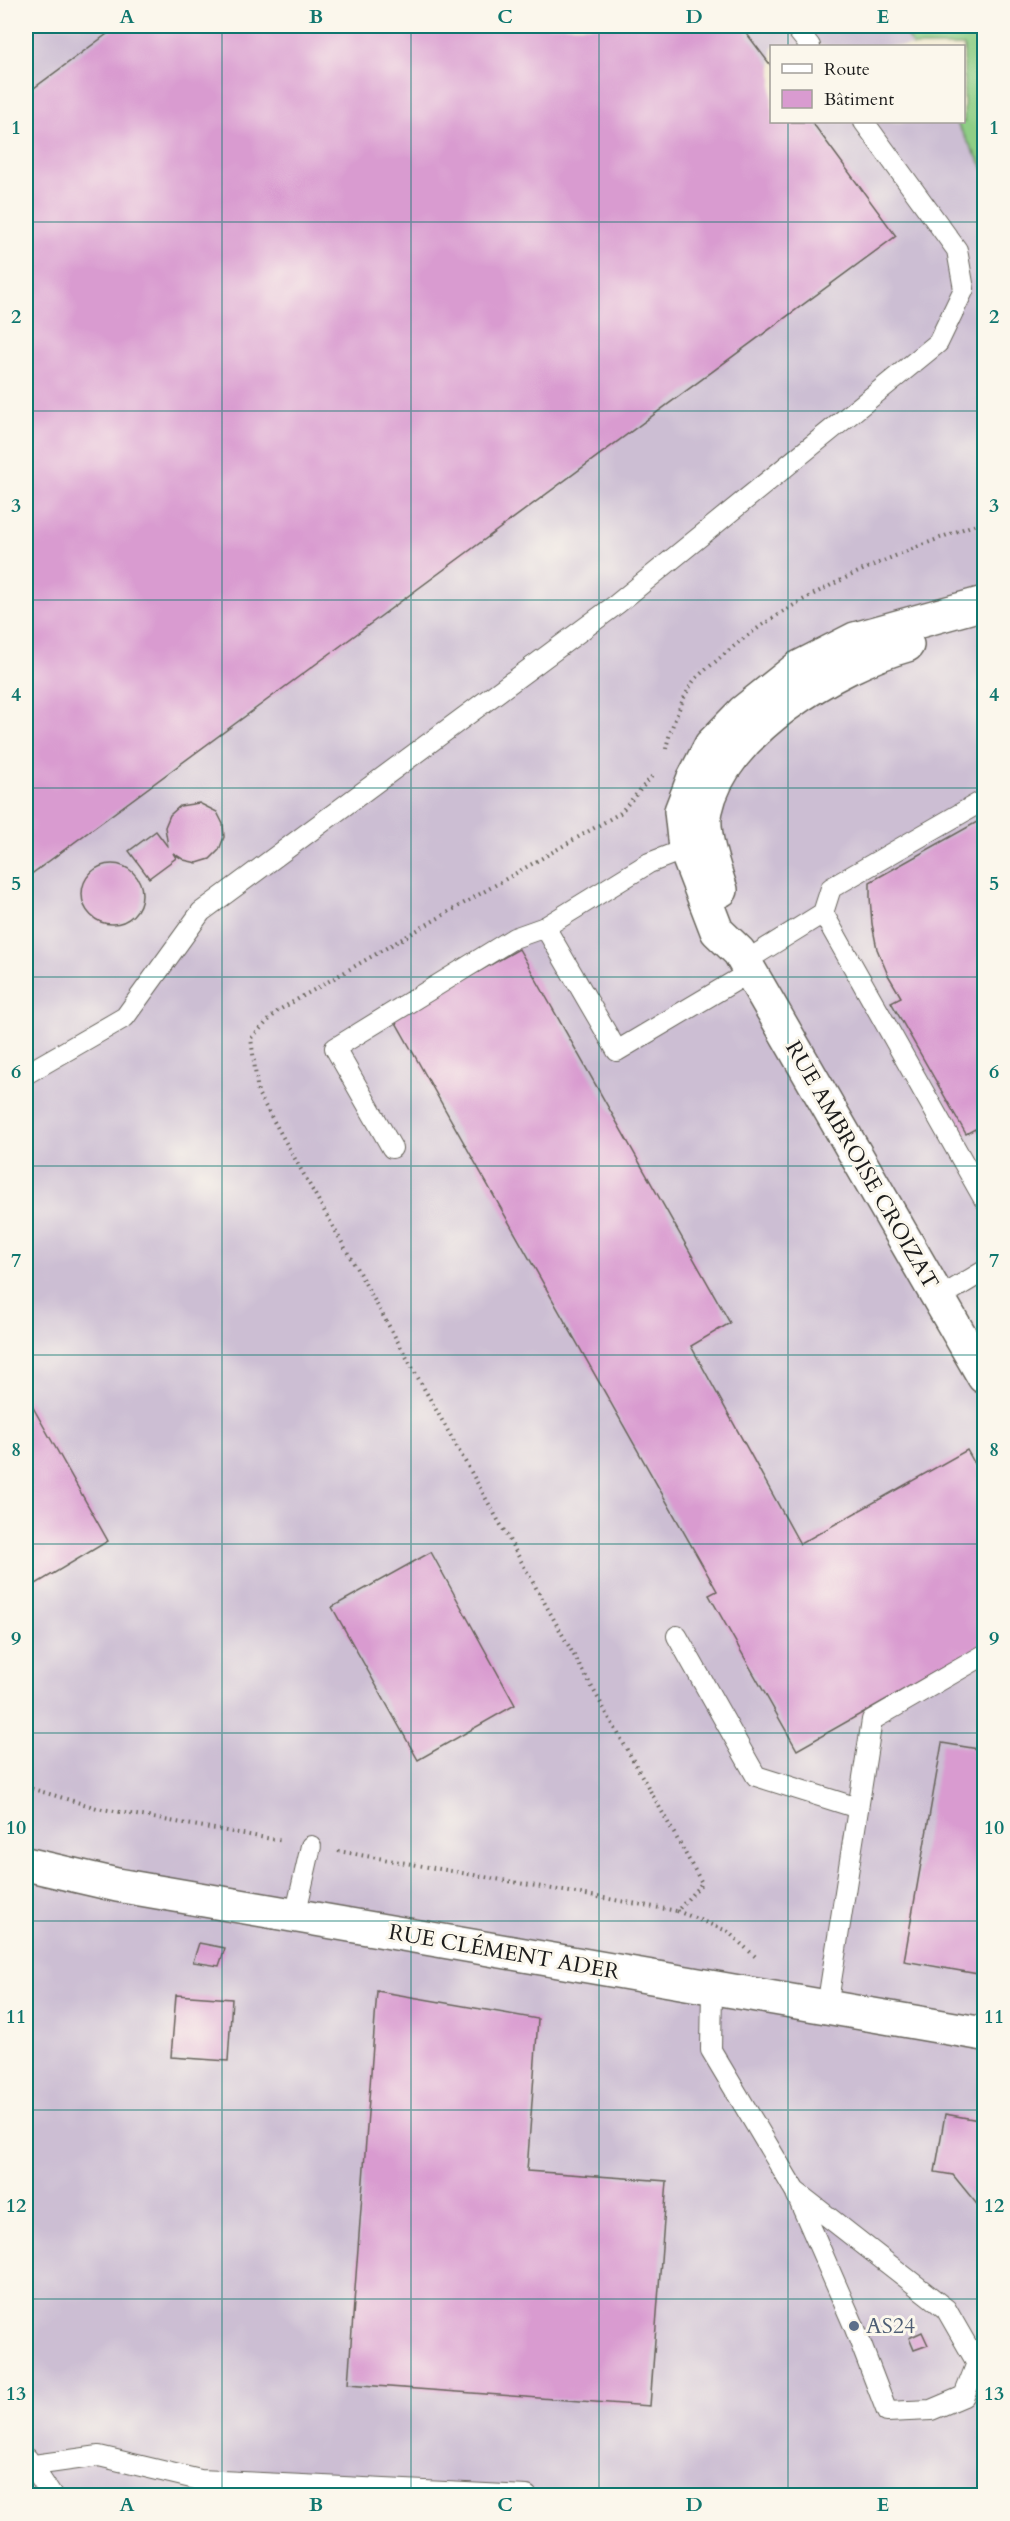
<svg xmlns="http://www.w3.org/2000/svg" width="1010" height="2521" font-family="Cardo,serif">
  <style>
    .industrial { fill: #ccbed3 }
    .green { fill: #8fce85; stroke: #567550; stroke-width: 1.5 }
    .building { fill: #d99bd0 }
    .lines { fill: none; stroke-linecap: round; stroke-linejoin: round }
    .service-casing { stroke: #67645b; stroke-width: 22 }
    .minor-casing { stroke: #67645b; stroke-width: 36 }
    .path { stroke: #67645b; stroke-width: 4; stroke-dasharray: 1.5 4.5; stroke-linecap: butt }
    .service { stroke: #fff; stroke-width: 20 }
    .minor { stroke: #fff; stroke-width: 33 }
    .grid { fill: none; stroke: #0f766e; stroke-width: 1.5; stroke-opacity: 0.55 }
    .service-dot { fill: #5c6f8a; stroke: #fbf7ec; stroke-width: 2 }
    .labels { text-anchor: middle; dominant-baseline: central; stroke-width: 6; stroke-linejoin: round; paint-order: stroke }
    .street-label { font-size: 22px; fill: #1c1c1c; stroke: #fbf7ec }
    .service-label { font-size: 22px; fill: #4e5e75; stroke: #fbf7ec; text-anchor: start }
    .neatline { fill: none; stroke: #0f766e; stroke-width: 2 }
    .grid-label { font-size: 20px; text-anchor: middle; font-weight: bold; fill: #0f766e }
  </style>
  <rect width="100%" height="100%" fill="#fbf7ec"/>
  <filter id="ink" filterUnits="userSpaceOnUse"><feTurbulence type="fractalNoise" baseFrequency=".0167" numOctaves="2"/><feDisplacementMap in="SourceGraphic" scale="12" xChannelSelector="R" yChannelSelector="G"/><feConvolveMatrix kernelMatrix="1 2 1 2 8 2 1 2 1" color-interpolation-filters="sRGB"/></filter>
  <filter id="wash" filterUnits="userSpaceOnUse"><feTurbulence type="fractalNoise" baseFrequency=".008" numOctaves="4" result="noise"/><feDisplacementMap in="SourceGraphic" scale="24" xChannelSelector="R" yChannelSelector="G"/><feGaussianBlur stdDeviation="1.35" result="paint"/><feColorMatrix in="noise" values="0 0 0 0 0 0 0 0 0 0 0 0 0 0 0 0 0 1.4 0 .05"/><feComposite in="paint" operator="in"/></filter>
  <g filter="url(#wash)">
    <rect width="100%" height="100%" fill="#f1e9cf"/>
    <path class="industrial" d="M 26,26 L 900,26 L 913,46 L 772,46 L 772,122 L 956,122 L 984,169 L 984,2495 L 26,2496 Z"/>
    <path class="green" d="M 900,26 L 984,26 L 984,169 L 956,122 L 964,122 L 964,46 L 913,46 Z"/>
    <g id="blocks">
      <g class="building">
        <path d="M 118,26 L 741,26 L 772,67 L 772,122 L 812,122 L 896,236 L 26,878 L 26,94 Z"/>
        <path d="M 199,803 L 217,812 L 223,824 L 224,837 L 219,850 L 210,859 L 197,863 L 184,860 L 173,853 L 176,858 L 149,878 L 129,851 L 156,831 L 168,847 L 165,827 L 170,815 L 180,806 Z"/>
        <path d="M 984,818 L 984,1143 L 975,1129 L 966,1134 L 891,1002 L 901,997 L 888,975 L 877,949 L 872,924 L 870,897 L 870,882 Z"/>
        <circle cx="112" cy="894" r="30"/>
        <path d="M 519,949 L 730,1323 L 691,1346 L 800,1544 L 967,1450 L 984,1480 L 984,1644 L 797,1750 L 709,1595 L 717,1591 L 394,1019 Z"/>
        <path d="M 26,1395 L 108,1541 L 26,1590 Z"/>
        <path d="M 431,1552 L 515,1705 L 418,1760 L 332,1607 Z"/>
        <path d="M 942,1743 L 984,1750 L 984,1975 L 904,1961 Z"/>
        <path d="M 199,1943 L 225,1948 L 219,1966 L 193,1962 Z"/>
        <path d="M 377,1991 L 538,2019 L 527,2171 L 667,2181 L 650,2406 L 348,2384 Z"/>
        <path d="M 176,1995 L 232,1999 L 228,2061 L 171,2057 Z"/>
        <path d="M 945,2114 L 984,2121 L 984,2213 L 953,2175 L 935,2172 Z"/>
        <path d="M 922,2332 L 928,2345 L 914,2350 L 909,2338 Z"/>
      </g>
    </g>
  </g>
  <g filter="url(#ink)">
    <use href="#blocks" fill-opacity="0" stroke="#67645b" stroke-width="1.5"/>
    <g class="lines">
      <g class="service-casing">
        <g id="service">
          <path d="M 794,26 L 810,46"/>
          <path d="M 823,913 L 984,1199"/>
          <path d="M 545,927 L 617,1051 L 750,972"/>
          <path d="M 744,962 L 823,913 L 831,888 L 984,800"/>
          <path d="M 26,1074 L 125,1017 L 201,912 L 617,604 L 938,343 L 964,289 L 957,250 L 864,122"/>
          <path d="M 392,1148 L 335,1048 L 514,938 L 545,927 L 649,863 L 693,846"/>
          <path d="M 939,1298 L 984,1271"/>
          <path d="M 677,1636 L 756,1776 L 858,1808"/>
          <path d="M 295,1916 L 311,1846"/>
          <path d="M 712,1988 L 711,2050 L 795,2191 L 854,2326 L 887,2412 L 931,2410 L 964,2396 L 977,2363 L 946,2309 L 795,2191"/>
          <path d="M 827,2007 L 872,1720 L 984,1655"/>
          <path d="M 27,2458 L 52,2496"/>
          <path d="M 34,2465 L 99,2456 L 200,2480 L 527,2496"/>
        </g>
      </g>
      <g class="minor-casing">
        <g id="minor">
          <path d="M 984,603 L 855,639 L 798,668 L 743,712 L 711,745 L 693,780 L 681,811 L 685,848 L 717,931 L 739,952 L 984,1377"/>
          <path d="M 721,890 C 714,869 701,832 706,810 C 722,732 835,665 907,645"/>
          <path d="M 26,1864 L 117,1885 L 984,2034"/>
        </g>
      </g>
      <g class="path">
        <path d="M 666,749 C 669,732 683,696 693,682 C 700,673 712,665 721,657 C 795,592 893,556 984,521"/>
        <path d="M 26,1787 L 97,1808 L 283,1841"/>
        <path d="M 338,1851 L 677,1911 L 702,1883 L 258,1093 L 251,1038 L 279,1010 L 620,813 L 654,774"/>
        <path d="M 677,1911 L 727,1931 L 757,1958"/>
      </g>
      <use href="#service" class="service"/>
      <use href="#minor" class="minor"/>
    </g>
  </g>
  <path class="grid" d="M 222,26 L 222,2496M 411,26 L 411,2496M 599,26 L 599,2496M 788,26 L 788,46M 788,122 L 788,2496M 26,222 L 984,222M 26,411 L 984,411M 26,600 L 984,600M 26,788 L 984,788M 26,977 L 984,977M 26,1166 L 984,1166M 26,1355 L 984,1355M 26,1544 L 984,1544M 26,1733 L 984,1733M 26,1921 L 984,1921M 26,2110 L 984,2110M 26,2299 L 984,2299"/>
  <circle class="service-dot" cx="854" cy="2326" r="6"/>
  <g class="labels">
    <g class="street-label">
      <text transform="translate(862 1165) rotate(60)">RUE AMBROISE CROIZAT</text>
      <text transform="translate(504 1952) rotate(10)">RUE CLÉMENT ADER</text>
    </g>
    <g class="service-label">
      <text x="866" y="2326">AS24</text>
    </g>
  </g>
  <rect width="1010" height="2521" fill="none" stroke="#fbf7ec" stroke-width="66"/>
  <rect x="770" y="45" width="195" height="78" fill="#fbf7ec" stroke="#a29f99" stroke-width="1.5"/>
  <rect x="782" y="64" width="30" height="9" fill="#ffffff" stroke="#a29f99" stroke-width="1.5"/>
  <text x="824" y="75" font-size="18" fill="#1c1c1c">Route</text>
  <rect x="782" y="90" width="30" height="18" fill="#d99bd0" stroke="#a29f99" stroke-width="1.5"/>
  <text x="824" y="105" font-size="18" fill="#1c1c1c">Bâtiment</text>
  <rect x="33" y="33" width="944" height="2455" class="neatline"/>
  <g class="grid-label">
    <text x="127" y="23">A</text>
    <text x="316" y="23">B</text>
    <text x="505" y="23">C</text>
    <text x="694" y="23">D</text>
    <text x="883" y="23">E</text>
    <text x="16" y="134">1</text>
    <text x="994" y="134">1</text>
    <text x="16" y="323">2</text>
    <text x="994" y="323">2</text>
    <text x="16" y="512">3</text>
    <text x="994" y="512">3</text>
    <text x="16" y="701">4</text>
    <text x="994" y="701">4</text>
    <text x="16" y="890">5</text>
    <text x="994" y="890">5</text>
    <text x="16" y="1078">6</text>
    <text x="994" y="1078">6</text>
    <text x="16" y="1267">7</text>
    <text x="994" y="1267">7</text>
    <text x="16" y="1456">8</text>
    <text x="994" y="1456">8</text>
    <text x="16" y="1645">9</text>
    <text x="994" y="1645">9</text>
    <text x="16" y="1834">10</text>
    <text x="994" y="1834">10</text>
    <text x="16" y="2023">11</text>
    <text x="994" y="2023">11</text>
    <text x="16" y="2212">12</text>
    <text x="994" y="2212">12</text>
    <text x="16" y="2400">13</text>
    <text x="994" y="2400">13</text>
    <text x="127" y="2511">A</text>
    <text x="316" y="2511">B</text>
    <text x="505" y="2511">C</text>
    <text x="694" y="2511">D</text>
    <text x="883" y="2511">E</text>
  </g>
</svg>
